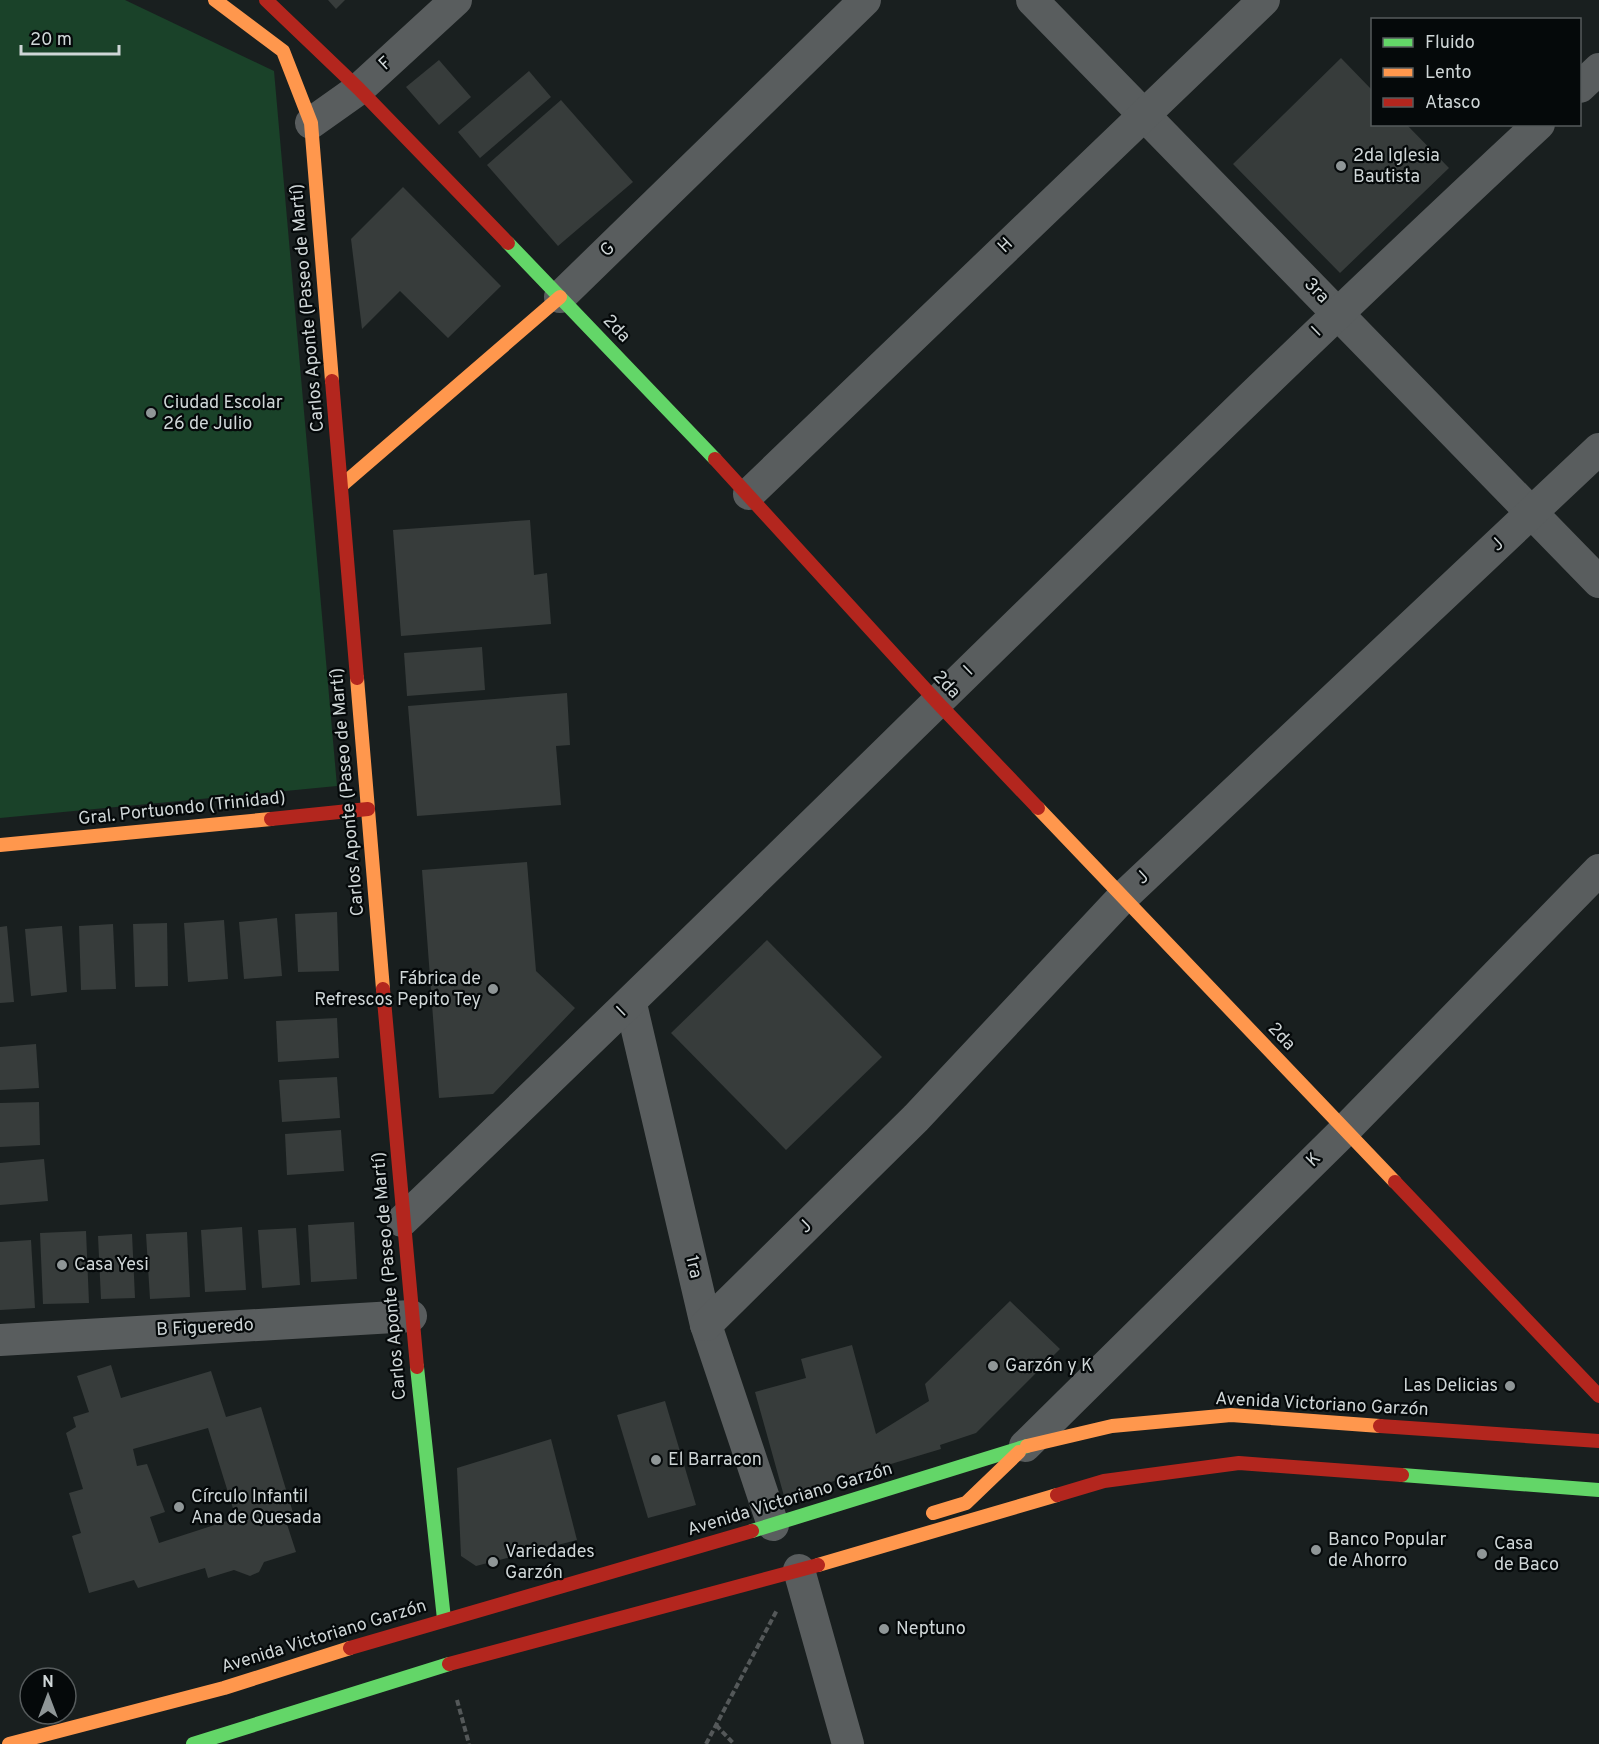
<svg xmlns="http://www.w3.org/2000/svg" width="1599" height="1744" font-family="Overpass,sans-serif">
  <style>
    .green { fill: #1a4229 }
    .building { fill: #373c3b; fill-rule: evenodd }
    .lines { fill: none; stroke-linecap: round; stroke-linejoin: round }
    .path { stroke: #545859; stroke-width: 4; stroke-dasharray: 6 3; stroke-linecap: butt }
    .street { stroke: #595d5e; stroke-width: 32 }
    .fast { stroke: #63d668; stroke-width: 14 }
    .slow { stroke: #ff974d; stroke-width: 14 }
    .jam { stroke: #b3261e; stroke-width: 14 }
    .poi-dot { fill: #8f9697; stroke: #05090a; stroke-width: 2 }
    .labels { text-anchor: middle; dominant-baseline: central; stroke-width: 4.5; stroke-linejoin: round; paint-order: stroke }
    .street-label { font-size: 18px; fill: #cfd6d7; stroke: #05090a }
    .poi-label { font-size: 18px; fill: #cfd6d7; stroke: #05090a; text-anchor: start }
  </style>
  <rect width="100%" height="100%" fill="#191f1f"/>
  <path class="green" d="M 0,0 L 125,0 L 274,71 L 337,786 L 0,818 Z"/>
  <g class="building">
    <path d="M 328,0 L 345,0 L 336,9 Z"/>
    <path d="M 1341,58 L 1372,90 L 1372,124 L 1406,124 L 1449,168 L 1340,273 L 1233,164 Z"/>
    <path d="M 439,60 L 471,97 L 439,125 L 406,87 Z"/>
    <path d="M 529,71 L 551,97 L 480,158 L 458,132 Z"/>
    <path d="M 561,100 L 633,182 L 558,246 L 487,165 Z"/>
    <path d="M 403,187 L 501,286 L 448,338 L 400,291 L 362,329 L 351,239 Z"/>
    <path d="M 530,520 L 534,575 L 547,573 L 551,624 L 401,636 L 393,530 Z"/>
    <path d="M 482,647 L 485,690 L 407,696 L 404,653 Z"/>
    <path d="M 567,693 L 570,745 L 556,746 L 561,805 L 417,816 L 408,706 Z"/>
    <path d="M 527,862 L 536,971 L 575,1008 L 493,1094 L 439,1098 L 422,870 Z"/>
    <path d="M 337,912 L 339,971 L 298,972 L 295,914 Z"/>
    <path d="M 277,918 L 282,976 L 244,979 L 239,922 Z"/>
    <path d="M 224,920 L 228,979 L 188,982 L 184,923 Z"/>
    <path d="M 167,923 L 168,986 L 135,987 L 133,924 Z"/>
    <path d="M 113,924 L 116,989 L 81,990 L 79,926 Z"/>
    <path d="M 7,926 L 14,1002 L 0,1003 L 0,927 Z"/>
    <path d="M 62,926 L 67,992 L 31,996 L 25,929 Z"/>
    <path d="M 767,940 L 882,1057 L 786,1150 L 671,1033 Z"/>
    <path d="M 337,1018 L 339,1058 L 278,1062 L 276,1021 Z"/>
    <path d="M 36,1044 L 39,1088 L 0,1090 L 0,1047 Z"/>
    <path d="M 337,1077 L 340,1118 L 282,1122 L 279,1080 Z"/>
    <path d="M 39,1102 L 40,1145 L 0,1147 L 0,1103 Z"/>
    <path d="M 341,1130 L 344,1171 L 287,1175 L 285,1134 Z"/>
    <path d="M 44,1159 L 48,1201 L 0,1205 L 0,1163 Z"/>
    <path d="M 354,1222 L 357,1279 L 311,1282 L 308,1225 Z"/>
    <path d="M 242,1227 L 246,1290 L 205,1292 L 201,1230 Z"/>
    <path d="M 296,1228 L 300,1285 L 262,1288 L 258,1230 Z"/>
    <path d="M 86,1231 L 89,1303 L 43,1304 L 40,1233 Z"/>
    <path d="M 187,1232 L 190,1297 L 150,1299 L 146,1234 Z"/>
    <path d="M 132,1234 L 135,1298 L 101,1299 L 98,1236 Z"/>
    <path d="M 31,1240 L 35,1308 L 0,1310 L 0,1242 Z"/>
    <path d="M 1010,1301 L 1060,1349 L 976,1433 L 940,1445 L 941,1449 L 784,1496 L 755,1392 L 806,1378 L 801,1359 L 852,1345 L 876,1434 L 929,1401 L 925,1384 Z"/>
    <path d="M 111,1365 L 121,1398 L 211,1371 L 226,1417 L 261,1407 L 294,1516 L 285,1518 L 296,1552 L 264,1562 L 259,1572 L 250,1576 L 234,1570 L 208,1578 L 205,1568 L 138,1588 L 134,1580 L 89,1593 L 72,1536 L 81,1533 L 69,1493 L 83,1489 L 66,1433 L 76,1427 L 73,1417 L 89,1412 L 77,1376 ZM 208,1428 L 236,1518 L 159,1543 L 150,1517 L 165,1512 L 147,1464 L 137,1466 L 133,1449 Z"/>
    <path d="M 665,1401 L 696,1505 L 648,1518 L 617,1415 Z"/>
    <path d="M 551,1439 L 577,1540 L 476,1566 L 461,1556 L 457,1468 Z"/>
  </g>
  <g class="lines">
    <g class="path">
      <path d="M 457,1700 L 469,1744"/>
      <path d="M 716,1725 L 734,1744"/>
      <path d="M 706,1744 L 777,1610"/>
    </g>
    <g class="street">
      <path d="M 1032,0 L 1599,582"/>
      <path d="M 1580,87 L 1599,69"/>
      <path d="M 311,123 L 359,89 L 456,0"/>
      <path d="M 560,297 L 865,0"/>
      <path d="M 749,494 L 1264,0"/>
      <path d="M 631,1004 L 706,1325 L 773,1525"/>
      <path d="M 402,1221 C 784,858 1153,483 1539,124"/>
      <path d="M 706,1325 L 916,1118 L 1122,898 L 1599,449"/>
      <path d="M 0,1340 L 411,1316"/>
      <path d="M 1025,1446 L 1346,1129 L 1599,870"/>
      <path d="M 799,1570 L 848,1744"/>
    </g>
    <g class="fast">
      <path d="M 508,243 L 715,459"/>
      <path d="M 417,1367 L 444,1619"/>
      <path d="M 1402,1475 L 1599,1490"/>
      <path d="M 752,1531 L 1027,1446"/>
      <path d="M 193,1744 L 449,1664"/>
    </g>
    <g class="slow">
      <path d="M 215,0 L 283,51 L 311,123 L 332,381"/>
      <path d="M 341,486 L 560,297"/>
      <path d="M 357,678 L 383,989"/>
      <path d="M 1038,808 L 1395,1182"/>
      <path d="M 0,845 L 271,819"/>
      <path d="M 1027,1446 L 1112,1426 L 1231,1415 L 1380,1426"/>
      <path d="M 933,1513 L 966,1503 L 1019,1452"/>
      <path d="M 818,1565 L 1057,1495"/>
      <path d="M 9,1744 L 224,1688 L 350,1648"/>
    </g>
    <g class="jam">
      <path d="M 266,0 L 359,89 L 508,243"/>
      <path d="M 332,381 L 357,678"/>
      <path d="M 715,459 L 937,702 L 1038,808"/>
      <path d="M 271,819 L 368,809"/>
      <path d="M 383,989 L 417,1367"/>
      <path d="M 1395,1182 L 1599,1396"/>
      <path d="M 1380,1426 L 1599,1441"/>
      <path d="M 1057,1495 L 1104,1481 L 1239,1463 L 1402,1475"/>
      <path d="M 350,1648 L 752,1531"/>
      <path d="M 449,1664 L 818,1565"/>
    </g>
  </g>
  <g class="poi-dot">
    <circle cx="1341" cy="166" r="6"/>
    <circle cx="151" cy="413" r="6"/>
    <circle cx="493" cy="989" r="6"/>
    <circle cx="62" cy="1265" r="6"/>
    <circle cx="993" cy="1366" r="6"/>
    <circle cx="1510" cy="1386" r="6"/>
    <circle cx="656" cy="1460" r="6"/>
    <circle cx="179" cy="1507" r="6"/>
    <circle cx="1316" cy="1550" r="6"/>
    <circle cx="1482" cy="1554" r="6"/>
    <circle cx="493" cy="1562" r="6"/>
    <circle cx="884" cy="1629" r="6"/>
  </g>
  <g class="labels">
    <g class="street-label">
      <text transform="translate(386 64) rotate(-43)">F</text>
      <text transform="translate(1006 246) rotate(-44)">H</text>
      <text transform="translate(608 250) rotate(-44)">G</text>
      <text transform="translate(1316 291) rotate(46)">3ra</text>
      <text transform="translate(308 308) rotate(-95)">Carlos Aponte (Paseo de Martí)</text>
      <text transform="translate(616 329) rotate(46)">2da</text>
      <text transform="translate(1317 332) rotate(-44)">I</text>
      <text transform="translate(1498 545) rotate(-43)">J</text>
      <text transform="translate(969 671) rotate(-44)">I</text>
      <text transform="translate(946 685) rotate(47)">2da</text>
      <text transform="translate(348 792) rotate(-95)">Carlos Aponte (Paseo de Martí)</text>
      <text transform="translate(182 809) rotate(-6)">Gral. Portuondo (Trinidad)</text>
      <text transform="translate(1143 878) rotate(-43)">J</text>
      <text transform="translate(622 1012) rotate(-44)">I</text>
      <text transform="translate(1281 1037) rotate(46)">2da</text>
      <text transform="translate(1314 1160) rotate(-45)">K</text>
      <text transform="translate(806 1227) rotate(-45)">J</text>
      <text transform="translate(693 1267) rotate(77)">1ra</text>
      <text transform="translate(390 1276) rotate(-95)">Carlos Aponte (Paseo de Martí)</text>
      <text transform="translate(205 1328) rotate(-3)">B Figueredo</text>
      <text transform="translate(1322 1405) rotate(3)">Avenida Victoriano Garzón</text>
      <text transform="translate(790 1500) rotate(-17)">Avenida Victoriano Garzón</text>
      <text transform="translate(324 1637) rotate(-17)">Avenida Victoriano Garzón</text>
    </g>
    <g class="poi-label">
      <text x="1353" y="156">2da Iglesia<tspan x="1353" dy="21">Bautista</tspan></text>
      <text x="163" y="403">Ciudad Escolar<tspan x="163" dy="21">26 de Julio</tspan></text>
      <text x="481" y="979" text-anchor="end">Fábrica de<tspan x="481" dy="21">Refrescos Pepito Tey</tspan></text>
      <text x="74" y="1265">Casa Yesi</text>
      <text x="1005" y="1366">Garzón y K</text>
      <text x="1498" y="1386" text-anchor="end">Las Delicias</text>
      <text x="668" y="1460">El Barracon</text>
      <text x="191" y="1497">Círculo Infantil<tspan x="191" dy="21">Ana de Quesada</tspan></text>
      <text x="1328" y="1540">Banco Popular<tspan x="1328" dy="21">de Ahorro</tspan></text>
      <text x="1494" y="1544">Casa<tspan x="1494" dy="21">de Baco</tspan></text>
      <text x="505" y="1552">Variedades<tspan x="505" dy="21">Garzón</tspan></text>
      <text x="896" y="1629">Neptuno</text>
    </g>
  </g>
  <rect x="1371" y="18" width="210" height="108" fill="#05090a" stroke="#565b5c" stroke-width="1.5"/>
  <rect x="1383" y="38" width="30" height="9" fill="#63d668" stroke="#565b5c" stroke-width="1.5"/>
  <text x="1425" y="48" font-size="18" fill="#cfd6d7">Fluido</text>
  <rect x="1383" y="68" width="30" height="9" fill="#ff974d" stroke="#565b5c" stroke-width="1.5"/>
  <text x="1425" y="78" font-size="18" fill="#cfd6d7">Lento</text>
  <rect x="1383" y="98" width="30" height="9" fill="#b3261e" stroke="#565b5c" stroke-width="1.5"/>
  <text x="1425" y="108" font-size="18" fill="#cfd6d7">Atasco</text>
  <g transform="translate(48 1696)"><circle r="28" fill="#05090a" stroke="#565b5c" stroke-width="1.5"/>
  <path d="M0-4.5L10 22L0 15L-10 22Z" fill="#8f9697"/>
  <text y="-9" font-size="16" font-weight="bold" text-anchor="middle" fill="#cfd6d7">N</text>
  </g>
  <path d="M21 45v9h98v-9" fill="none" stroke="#cfd6d7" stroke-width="3"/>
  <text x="30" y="45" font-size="18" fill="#cfd6d7" stroke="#05090a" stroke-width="4.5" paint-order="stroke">20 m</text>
</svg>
